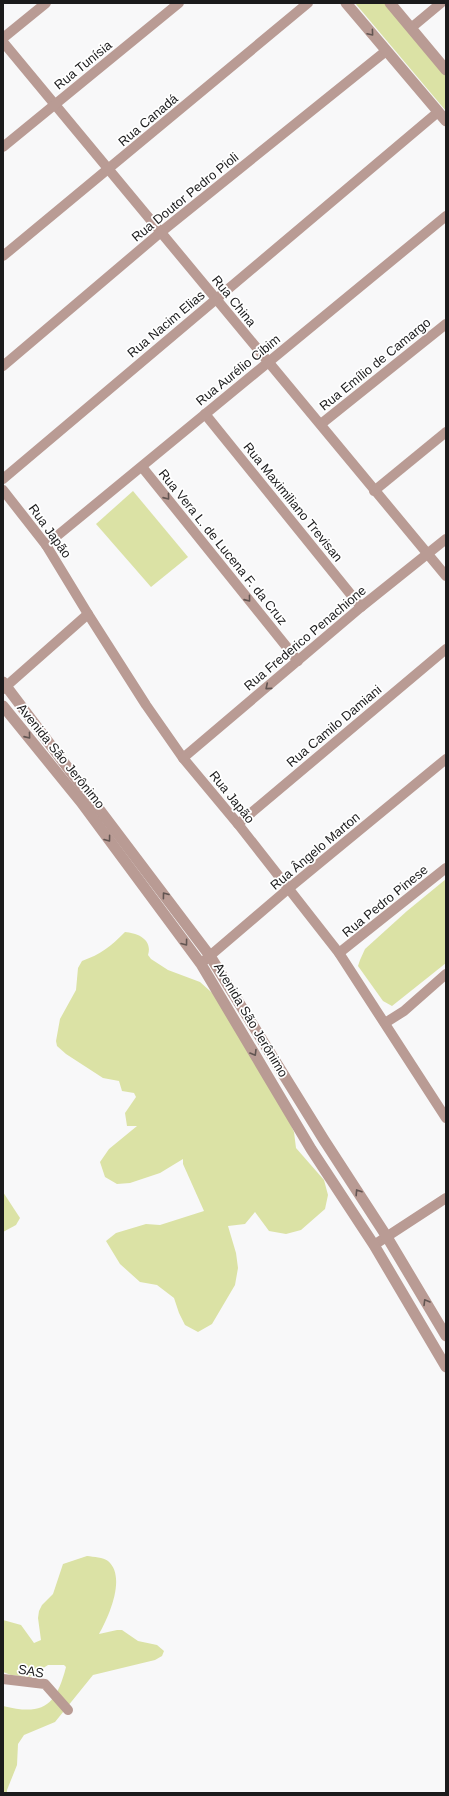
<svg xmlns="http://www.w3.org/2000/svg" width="449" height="1796" font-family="Arial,sans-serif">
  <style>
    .green { fill: #dbe2a5 }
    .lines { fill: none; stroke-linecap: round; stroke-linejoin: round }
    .minor { stroke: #b99b94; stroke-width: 10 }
    .tertiary { stroke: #b99b94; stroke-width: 11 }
    .oneway { stroke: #625552 }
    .labels { text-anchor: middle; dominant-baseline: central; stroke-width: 3.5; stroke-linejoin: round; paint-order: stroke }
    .street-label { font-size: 13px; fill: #1b1b1c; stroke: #fff }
  </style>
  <rect width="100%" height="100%" fill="#f8f8f9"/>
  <g class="green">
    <path d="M 355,3 L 386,3 L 446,75 L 446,111 Z"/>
    <path d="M 133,491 L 188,557 L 151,587 L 96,524 Z"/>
    <path d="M 446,879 L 446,963 L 392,1006 L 383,1001 L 358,966 L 360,960 L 365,949 L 407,911 Z"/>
    <path d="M 125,932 C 137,933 153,939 148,955 L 151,959 L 168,970 L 200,982 L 219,999 L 249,1047 L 253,1062 L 269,1077 L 294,1132 L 296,1148 L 324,1180 L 328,1195 L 325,1209 L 301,1230 L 286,1234 L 269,1231 L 255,1212 L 245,1224 L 228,1226 L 236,1253 L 238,1268 L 235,1285 L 212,1324 L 198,1332 L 185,1325 L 179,1313 L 174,1298 L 157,1285 L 140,1282 L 120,1264 L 106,1241 L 116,1233 L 146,1224 L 160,1225 L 204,1211 L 183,1164 L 183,1159 L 160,1173 L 130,1183 L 117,1184 L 105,1177 L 100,1162 L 109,1149 L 137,1126 L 127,1126 L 125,1113 L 136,1097 L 134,1093 L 122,1091 L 119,1081 L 103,1078 L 66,1054 L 57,1046 L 56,1041 L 60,1019 L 76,990 L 78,968 L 82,961 C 101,954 110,947 125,932 Z"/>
    <path d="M 3,1192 L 20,1218 L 16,1225 L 3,1232 Z"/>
    <path d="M 87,1556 C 94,1557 103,1557 108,1561 C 127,1577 108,1618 99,1634 L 117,1630 L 122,1630 L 138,1641 L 157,1645 L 164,1651 L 162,1656 L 155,1660 L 93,1675 L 55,1722 L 24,1735 L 18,1744 L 17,1765 L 7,1790 L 7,1793 L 3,1793 L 3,1706 C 43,1716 56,1706 66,1667 L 64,1665 L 48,1665 L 29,1677 L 11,1675 L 3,1672 L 3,1620 L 21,1625 L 34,1643 L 41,1640 L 38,1618 L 39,1611 L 42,1605 L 53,1594 L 63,1564 Z"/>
  </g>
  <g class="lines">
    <g class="minor">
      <path d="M 411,28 L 441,3"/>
      <path d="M 3,38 L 46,3"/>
      <path d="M 3,42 L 446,576"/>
      <path d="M 3,147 L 179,3"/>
      <path d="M 3,256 L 308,3"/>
      <path d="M 3,366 L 161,232 L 386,51"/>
      <path d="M 205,414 L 361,607"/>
      <path d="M 321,424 L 446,324"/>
      <path d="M 142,467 L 298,661"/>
      <path d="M 3,479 L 438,112"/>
      <path d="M 3,490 L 46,545 L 88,614 L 146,705 L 183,758 L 238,824 L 339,953 L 446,1118"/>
      <path d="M 374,491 L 446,432"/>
      <path d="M 46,545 L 446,216"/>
      <path d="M 3,689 L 88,614"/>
      <path d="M 183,758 L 361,607 L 446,539"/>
      <path d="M 238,824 L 446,649"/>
      <path d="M 339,953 L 446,868"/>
      <path d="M 205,960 L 288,889 L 446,759"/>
      <path d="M 385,1023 L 404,1011 L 446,974"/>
      <path d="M 374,1245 L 446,1198"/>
      <path d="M 3,1679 L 45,1684 L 68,1710"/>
    </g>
    <g class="tertiary">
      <path d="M 346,3 L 446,121"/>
      <path d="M 390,3 L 446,70"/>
      <path d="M 3,682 L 210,956 L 324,1140 L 387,1237 L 446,1336"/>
      <path d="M 3,706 L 81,802 L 201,964 L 311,1149 L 374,1245 L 446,1367"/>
    </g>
  </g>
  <defs><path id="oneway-chevron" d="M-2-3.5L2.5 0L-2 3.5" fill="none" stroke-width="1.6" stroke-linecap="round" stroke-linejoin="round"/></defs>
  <g class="oneway">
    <use href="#oneway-chevron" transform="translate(371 33) rotate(50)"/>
    <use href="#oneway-chevron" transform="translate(167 497) rotate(51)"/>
    <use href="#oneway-chevron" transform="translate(248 599) rotate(51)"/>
    <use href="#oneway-chevron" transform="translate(268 687) rotate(140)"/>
    <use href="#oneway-chevron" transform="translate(28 736) rotate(51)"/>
    <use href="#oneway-chevron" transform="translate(108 839) rotate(53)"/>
    <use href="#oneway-chevron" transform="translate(165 895) rotate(-127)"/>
    <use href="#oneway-chevron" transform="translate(185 943) rotate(53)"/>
    <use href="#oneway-chevron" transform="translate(254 1053) rotate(59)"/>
    <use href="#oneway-chevron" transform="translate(358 1192) rotate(-123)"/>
    <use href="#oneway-chevron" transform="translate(426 1302) rotate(-121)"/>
  </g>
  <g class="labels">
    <g class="street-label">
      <text transform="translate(83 65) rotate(-39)">Rua Tunísia</text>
      <text transform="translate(148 120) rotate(-40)">Rua Canadá</text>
      <text transform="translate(185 197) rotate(-39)">Rua Doutor Pedro Pioli</text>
      <text transform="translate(234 301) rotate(51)">Rua China</text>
      <text transform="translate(166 324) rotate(-40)">Rua Nacim Elias</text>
      <text transform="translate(375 364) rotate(-39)">Rua Emílio de Camargo</text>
      <text transform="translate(238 370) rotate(-39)">Rua Aurélio Cibim</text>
      <text transform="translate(293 502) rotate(51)">Rua Maximiliano Trevisan</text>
      <text transform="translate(50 531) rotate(54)">Rua Japão</text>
      <text transform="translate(223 547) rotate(51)">Rua Vera L. de Lucena F. da Cruz</text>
      <text transform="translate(305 638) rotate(-40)">Rua Frederico Penachione</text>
      <text transform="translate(334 726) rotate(-40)">Rua Camilo Damiani</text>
      <text transform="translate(61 756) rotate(51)">Avenida São Jerônimo</text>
      <text transform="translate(232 797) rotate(51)">Rua Japão</text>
      <text transform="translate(315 851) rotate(-40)">Rua Ângelo Marton</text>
      <text transform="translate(385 901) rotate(-39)">Rua Pedro Pinese</text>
      <text transform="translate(251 1020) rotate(59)">Avenida São Jerônimo</text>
      <text transform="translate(31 1671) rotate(10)">SAS</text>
    </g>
  </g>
  <rect width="449" height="1796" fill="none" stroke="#1b1b1c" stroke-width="8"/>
</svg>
